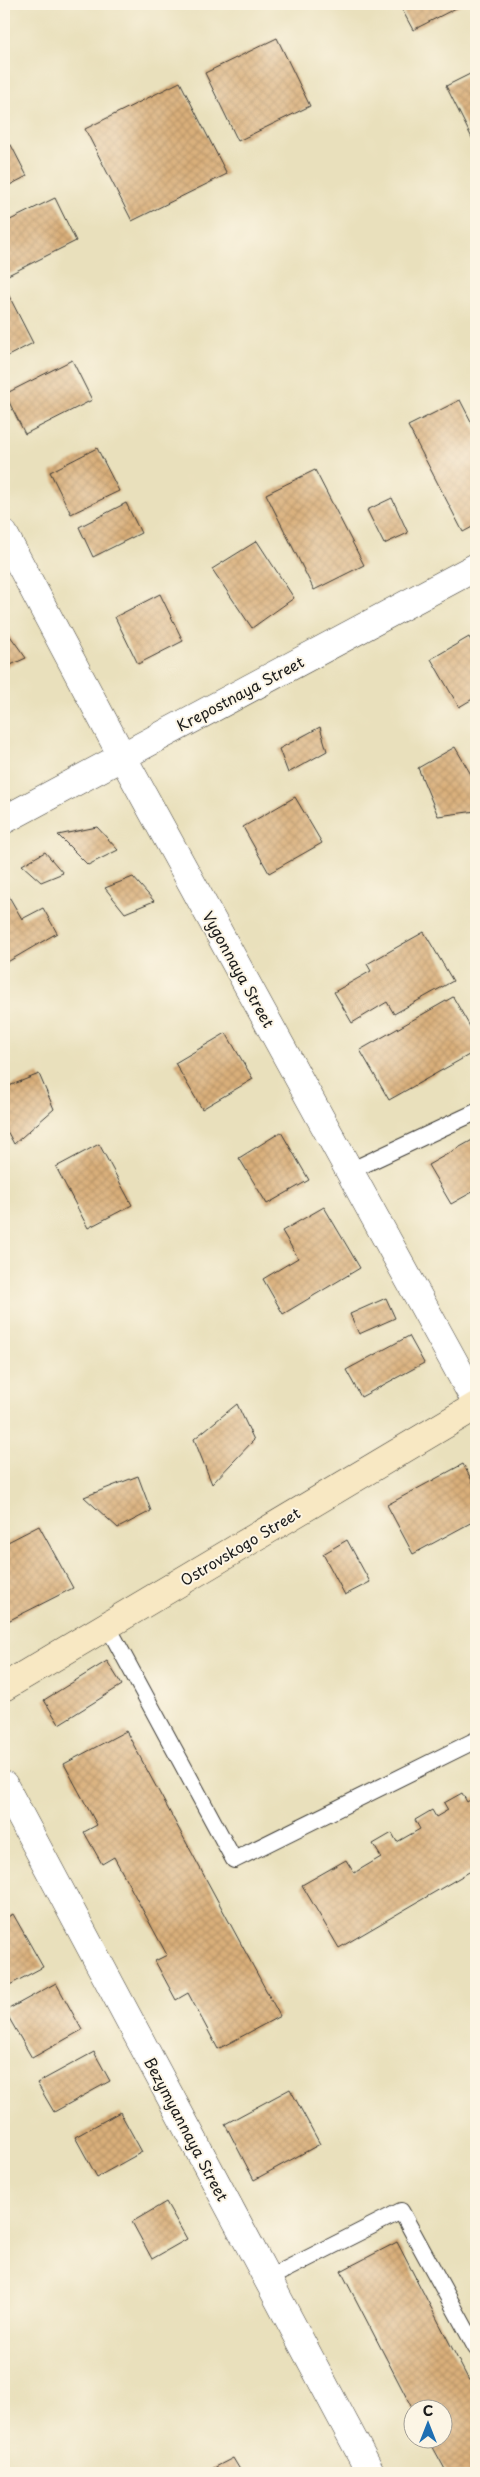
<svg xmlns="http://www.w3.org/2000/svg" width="480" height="2477" font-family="'Playpen Sans',sans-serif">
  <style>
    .building { fill: url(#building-cross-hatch) }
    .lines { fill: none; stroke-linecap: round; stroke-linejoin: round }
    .lane-casing { stroke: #3b3934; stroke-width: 18 }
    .street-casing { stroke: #3b3934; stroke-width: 29 }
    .secondary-casing { stroke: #3b3934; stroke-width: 29 }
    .lane { stroke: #fff; stroke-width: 16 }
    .street { stroke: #fff; stroke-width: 28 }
    .secondary { stroke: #f8e8c3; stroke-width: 28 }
    .labels { text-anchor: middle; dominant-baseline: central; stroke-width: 4; stroke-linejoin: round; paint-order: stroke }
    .street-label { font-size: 15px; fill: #1c1c1c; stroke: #fcf5e5 }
  </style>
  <defs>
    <pattern id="building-cross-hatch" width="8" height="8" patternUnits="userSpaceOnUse" patternTransform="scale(1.25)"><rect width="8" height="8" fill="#d9af7a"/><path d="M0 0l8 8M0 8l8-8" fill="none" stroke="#ba9669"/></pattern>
  </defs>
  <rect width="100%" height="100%" fill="#fcf5e5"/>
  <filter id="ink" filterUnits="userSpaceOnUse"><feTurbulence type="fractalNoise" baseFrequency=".02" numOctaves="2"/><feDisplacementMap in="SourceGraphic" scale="10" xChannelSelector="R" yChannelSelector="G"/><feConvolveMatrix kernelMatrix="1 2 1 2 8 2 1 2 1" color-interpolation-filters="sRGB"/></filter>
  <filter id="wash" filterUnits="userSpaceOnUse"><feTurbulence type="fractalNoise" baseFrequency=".0096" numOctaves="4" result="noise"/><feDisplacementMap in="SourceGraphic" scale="20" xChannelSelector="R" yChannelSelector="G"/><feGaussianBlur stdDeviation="1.12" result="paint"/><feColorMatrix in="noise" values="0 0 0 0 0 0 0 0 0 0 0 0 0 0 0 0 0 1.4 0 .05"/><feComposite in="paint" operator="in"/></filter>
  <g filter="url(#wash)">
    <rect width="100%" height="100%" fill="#e9e0bc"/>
    <g id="blocks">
      <g class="building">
        <path d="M 399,4 L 464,4 L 413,30 Z"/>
        <path d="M 277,38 L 310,106 L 238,141 L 205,73 Z"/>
        <path d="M 476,71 L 476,146 L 446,86 Z"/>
        <path d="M 180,82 L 227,174 L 132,221 L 85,129 Z"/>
        <path d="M 11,145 L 27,176 L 4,188 L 4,149 Z"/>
        <path d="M 55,198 L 76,241 L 6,276 L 4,271 L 4,223 Z"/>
        <path d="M 7,292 L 33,343 L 4,358 L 4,294 Z"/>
        <path d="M 72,360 L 92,400 L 25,434 L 5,394 Z"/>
        <path d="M 460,400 L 476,431 L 476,525 L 463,532 L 408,426 Z"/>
        <path d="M 97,448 L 119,491 L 71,514 L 50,472 Z"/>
        <path d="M 315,470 L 364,565 L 314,590 L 266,494 Z"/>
        <path d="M 392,498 L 408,533 L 384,544 L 367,510 Z"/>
        <path d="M 126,503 L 141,533 L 93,557 L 79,527 Z"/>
        <path d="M 257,541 L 294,598 L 252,628 L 212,569 Z"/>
        <path d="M 160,594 L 183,641 L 138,664 L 115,617 Z"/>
        <path d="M 8,633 L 26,658 L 4,668 L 4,636 Z"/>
        <path d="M 469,637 L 476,650 L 476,697 L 459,707 L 431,659 Z"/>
        <path d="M 320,727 L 327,751 L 288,773 L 279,749 Z"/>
        <path d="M 455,747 L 476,783 L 476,811 L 438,816 L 418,768 Z"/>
        <path d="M 295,797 L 322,843 L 269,873 L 243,827 Z"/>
        <path d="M 97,827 L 118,850 L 88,865 L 58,835 Z"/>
        <path d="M 45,852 L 63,873 L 41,882 L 22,865 Z"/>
        <path d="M 133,877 L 154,901 L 125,913 L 105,888 Z"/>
        <path d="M 4,888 L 22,919 L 43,908 L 57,933 L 4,964 Z"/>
        <path d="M 424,932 L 453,981 L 394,1014 L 387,1002 L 352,1023 L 334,992 L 371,971 L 367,964 Z"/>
        <path d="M 453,997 L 476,1037 L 476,1051 L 389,1100 L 360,1050 Z"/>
        <path d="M 226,1033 L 253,1079 L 202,1109 L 175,1063 Z"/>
        <path d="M 39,1074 L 54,1109 L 14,1144 L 4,1125 L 4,1088 Z"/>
        <path d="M 281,1132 L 309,1180 L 267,1204 L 239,1158 Z"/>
        <path d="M 476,1138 L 476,1190 L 451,1204 L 428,1165 Z"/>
        <path d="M 99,1144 L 132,1205 L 88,1228 L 56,1167 Z"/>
        <path d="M 324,1207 L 360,1268 L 283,1314 L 263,1279 L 298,1258 L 282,1231 Z"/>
        <path d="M 386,1298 L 395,1318 L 359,1334 L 350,1314 Z"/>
        <path d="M 409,1336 L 424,1363 L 361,1397 L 346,1370 Z"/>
        <path d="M 237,1404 L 254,1440 L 212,1484 L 194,1439 Z"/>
        <path d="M 463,1464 L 476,1488 L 476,1520 L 413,1554 L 387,1505 Z"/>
        <path d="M 138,1476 L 151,1511 L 118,1528 L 84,1497 Z"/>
        <path d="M 39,1526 L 73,1588 L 4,1623 L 4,1544 Z"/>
        <path d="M 347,1540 L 370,1582 L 345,1595 L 323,1554 Z"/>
        <path d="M 107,1661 L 122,1685 L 59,1724 L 44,1700 Z"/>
        <path d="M 126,1731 L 280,2016 L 218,2049 L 188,1993 L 176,2000 L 155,1961 L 167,1955 L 114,1857 L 102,1864 L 84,1832 L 97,1825 L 64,1764 Z"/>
        <path d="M 462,1793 L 467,1802 L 476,1796 L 476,1868 L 339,1948 L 302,1885 L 346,1860 L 354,1873 L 381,1857 L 373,1844 L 392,1833 L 397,1842 L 420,1829 L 415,1820 L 432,1810 L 436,1817 L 448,1810 L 444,1803 Z"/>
        <path d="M 13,1914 L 43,1967 L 4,1988 L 4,1919 Z"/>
        <path d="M 476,1940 L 476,1956 L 470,1944 Z"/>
        <path d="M 56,1983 L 82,2030 L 32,2058 L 5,2011 Z"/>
        <path d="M 94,2052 L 110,2081 L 54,2112 L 37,2083 Z"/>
        <path d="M 290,2089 L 320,2144 L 254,2180 L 225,2124 Z"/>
        <path d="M 120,2112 L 142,2152 L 97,2177 L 75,2137 Z"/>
        <path d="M 166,2202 L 187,2239 L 152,2259 L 132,2222 Z"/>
        <path d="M 397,2242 L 476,2394 L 476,2473 L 447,2473 L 429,2440 L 442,2440 L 442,2410 L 413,2410 L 341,2271 Z"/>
        <path d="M 233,2458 L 242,2473 L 204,2473 Z"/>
      </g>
    </g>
  </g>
  <g filter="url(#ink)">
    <use href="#blocks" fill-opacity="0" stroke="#3b3934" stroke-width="1"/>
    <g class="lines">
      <g class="lane-casing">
        <g id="lane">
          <path d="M 350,1171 L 476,1112"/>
          <path d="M 107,1625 L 234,1860 L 476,1740"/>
          <path d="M 267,2279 L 401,2211 L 476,2348"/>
        </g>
      </g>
      <g class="street-casing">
        <g id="street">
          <path d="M 4,534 L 122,756 L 476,1402"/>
          <path d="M 4,820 L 476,567"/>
          <path d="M 4,1785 L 371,2473"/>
        </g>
      </g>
      <g class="secondary-casing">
        <path id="secondary" d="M 4,1687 L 476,1406"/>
      </g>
      <use href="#lane" class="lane"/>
      <use href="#street" class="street"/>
      <use href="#secondary" class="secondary"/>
    </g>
  </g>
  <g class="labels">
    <g class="street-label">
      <text transform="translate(240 693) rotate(-28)">Krepostnaya Street</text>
      <text transform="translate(239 969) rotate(61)">Vygonnaya Street</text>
      <text transform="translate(240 1546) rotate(-31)">Ostrovskogo Street</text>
      <text transform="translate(187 2129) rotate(62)">Bezymyannaya Street</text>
    </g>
  </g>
  <rect width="480" height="2477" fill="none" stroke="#fcf5e5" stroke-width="20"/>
  <g transform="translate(428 2424)"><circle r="24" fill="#fcf5e5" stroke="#a29e95"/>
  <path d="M0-4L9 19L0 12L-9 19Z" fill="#1f6fb2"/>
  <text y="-8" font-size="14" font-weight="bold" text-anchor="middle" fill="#1c1c1c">С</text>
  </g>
</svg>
